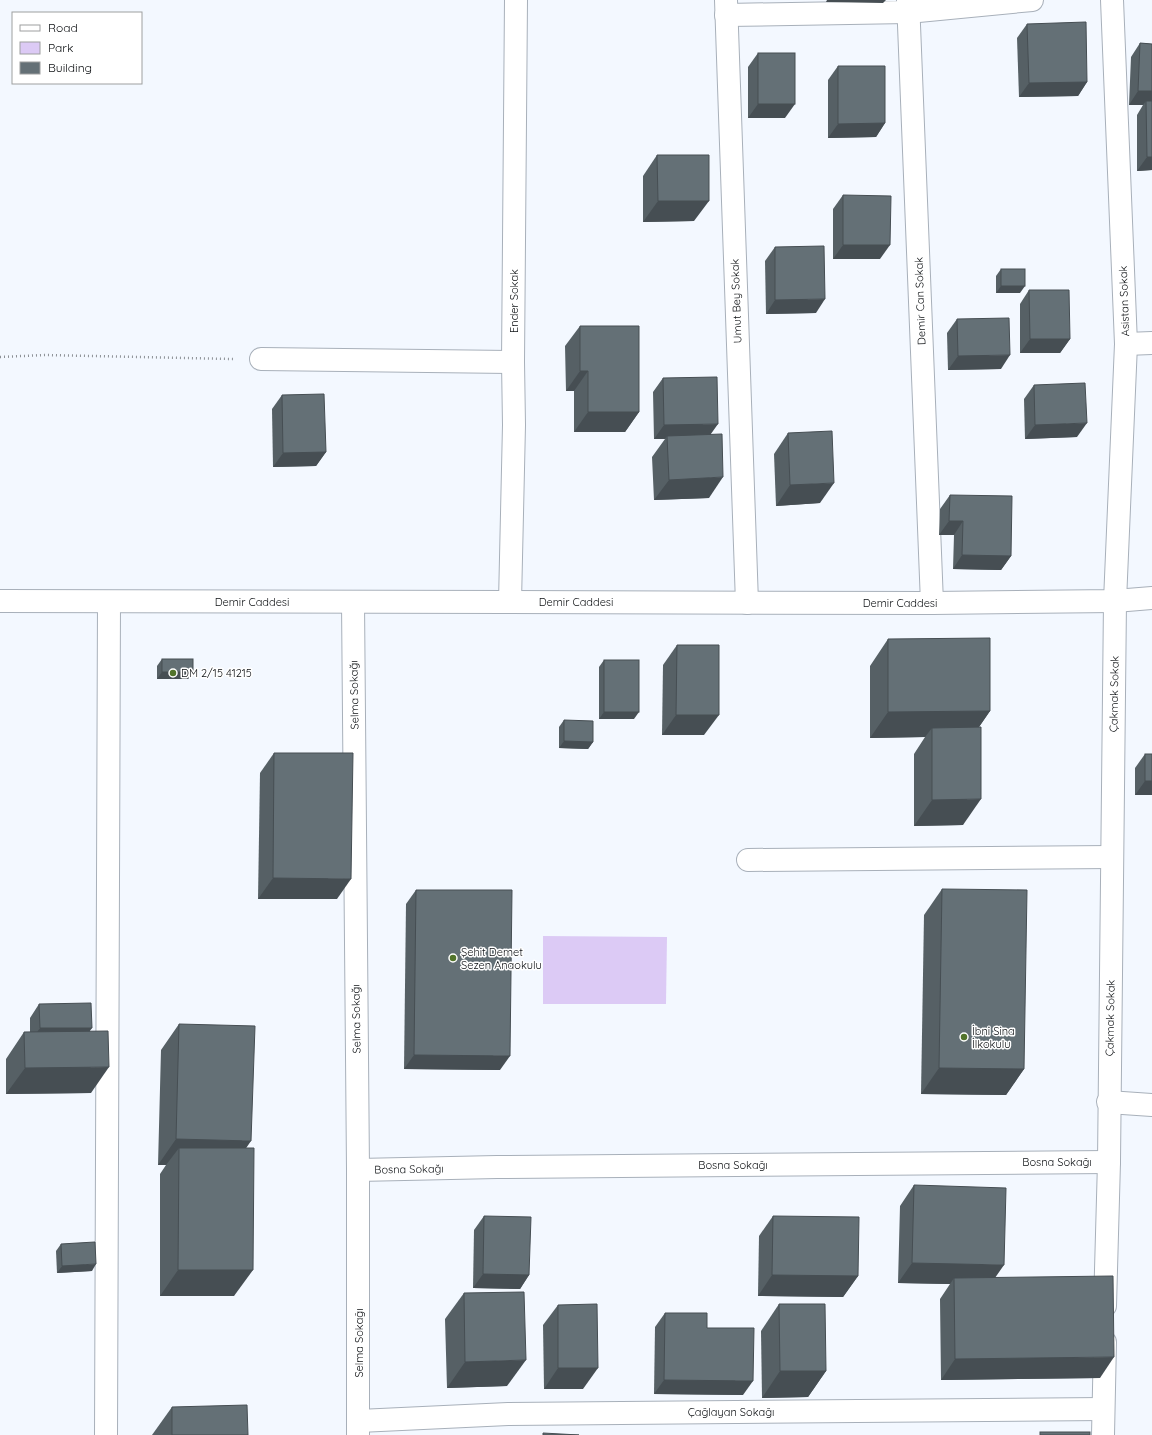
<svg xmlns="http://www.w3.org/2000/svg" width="1152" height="1435" font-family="Quicksand,sans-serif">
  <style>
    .green { fill: #dccaf5 }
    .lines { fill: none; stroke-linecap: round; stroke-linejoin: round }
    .street-casing { stroke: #a8b0ba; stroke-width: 24 }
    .secondary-casing { stroke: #a8b0ba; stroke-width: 24 }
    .path { stroke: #8b8f94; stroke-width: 2.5; stroke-dasharray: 1 3; stroke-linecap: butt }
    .street { stroke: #fff; stroke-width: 22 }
    .secondary { stroke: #fff; stroke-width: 22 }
    .wall { fill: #566065 }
    .shaded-wall { fill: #464e53 }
    .building { fill: #647076; stroke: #464e53 }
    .poi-dot { fill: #52742b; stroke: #fff; stroke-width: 1.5 }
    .labels { text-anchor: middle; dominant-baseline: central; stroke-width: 3; stroke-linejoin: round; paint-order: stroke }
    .street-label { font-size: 11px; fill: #0c0f12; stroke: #fff }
    .poi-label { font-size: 11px; fill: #0c0f12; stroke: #fff; text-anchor: start }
  </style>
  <rect width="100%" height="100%" fill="#f3f8ff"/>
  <path class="green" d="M 543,936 L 667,937 L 666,1004 L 543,1004 Z"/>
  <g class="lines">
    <g class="street-casing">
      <g id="street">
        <path d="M 726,0 L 747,603"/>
        <path d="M 908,0 L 932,603"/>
        <path d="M 726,15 L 908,12 L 1032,0"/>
        <path d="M 1126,344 L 1152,343"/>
        <path d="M 261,359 L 513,362"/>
        <path d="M 353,602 L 358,1170 L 358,1435"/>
        <path d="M 510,602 L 514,425 L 513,362 L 516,0"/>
        <path d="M 748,860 L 1112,857"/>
        <path d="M 1108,1102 L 1152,1105"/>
        <path d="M 358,1170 L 497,1167 L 1109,1162"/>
        <path d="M 1105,1306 L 1109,1162 L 1115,601 L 1126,344 L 1112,0"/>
        <path d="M 359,1421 L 508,1414 L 1103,1409"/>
        <path d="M 106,1435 L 109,602"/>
        <path d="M 1103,1435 L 1105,1342"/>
      </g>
    </g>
    <g class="secondary-casing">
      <path id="secondary" d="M 0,601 L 932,603 L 1115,601 L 1152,598"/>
    </g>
    <path class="path" d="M 0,357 L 45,355 L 233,359"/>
    <use href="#street" class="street"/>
    <use href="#secondary" class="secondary"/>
  </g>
  <g class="wall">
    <path d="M 1027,24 L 1087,82 L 1078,96 L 1019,97 L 1017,38 Z"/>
    <path d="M 1140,43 L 1152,44 L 1152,170 L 1137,171 L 1137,115 L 1143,105 L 1129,105 L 1131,57 Z"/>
    <path d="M 758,53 L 785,118 L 748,118 L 748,67 Z"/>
    <path d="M 838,66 L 885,123 L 876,137 L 828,138 L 828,80 Z"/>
    <path d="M 657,155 L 694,221 L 643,222 L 643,176 Z"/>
    <path d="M 843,195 L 880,259 L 833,259 L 833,209 Z"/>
    <path d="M 775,247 L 816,313 L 766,314 L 765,261 Z"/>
    <path d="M 1001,269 L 1020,293 L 996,293 L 996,276 Z"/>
    <path d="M 1029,290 L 1070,339 L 1060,353 L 1020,353 L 1020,304 Z"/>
    <path d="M 957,319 L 1001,369 L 948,370 L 947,333 Z"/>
    <path d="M 580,326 L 639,412 L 625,432 L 574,432 L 574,391 L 566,391 L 565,346 Z"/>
    <path d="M 663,378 L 711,434 L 709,498 L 654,500 L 652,457 L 665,439 L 654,439 L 653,392 Z"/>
    <path d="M 1034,385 L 1077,437 L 1025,439 L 1024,399 Z"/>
    <path d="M 282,395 L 326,452 L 316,466 L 273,467 L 272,409 Z"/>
    <path d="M 788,433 L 820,503 L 776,506 L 774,454 Z"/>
    <path d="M 950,495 L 1011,556 L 1001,570 L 953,569 L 954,535 L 939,535 L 940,509 Z"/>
    <path d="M 888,639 L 990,711 L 979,727 L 963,825 L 914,826 L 914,754 L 925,737 L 870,738 L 870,666 Z"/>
    <path d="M 677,645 L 704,735 L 662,735 L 663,665 Z"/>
    <path d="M 162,659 L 193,672 L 188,679 L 157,679 L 157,666 Z"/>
    <path d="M 604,660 L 634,719 L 599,719 L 599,667 Z"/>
    <path d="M 564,720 L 593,742 L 588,749 L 559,748 L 559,727 Z"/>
    <path d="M 274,753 L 337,899 L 258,899 L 260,773 Z"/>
    <path d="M 1145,754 L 1152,795 L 1135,795 L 1135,768 Z"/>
    <path d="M 942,889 L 1024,1069 L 1006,1095 L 921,1094 L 924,915 Z"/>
    <path d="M 416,890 L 500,1070 L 404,1069 L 406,904 Z"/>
    <path d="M 39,1004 L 90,1031 L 91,1093 L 6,1094 L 6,1059 L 24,1032 L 30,1032 L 30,1018 Z"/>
    <path d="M 179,1024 L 246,1148 L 234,1296 L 160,1296 L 160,1174 L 166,1165 L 158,1165 L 161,1050 Z"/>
    <path d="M 914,1185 L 995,1278 L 1100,1378 L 941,1380 L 940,1299 L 950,1284 L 898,1283 L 900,1206 Z"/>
    <path d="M 484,1216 L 529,1275 L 520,1289 L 473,1288 L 474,1230 Z"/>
    <path d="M 773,1216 L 858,1276 L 843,1297 L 758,1296 L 759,1236 Z"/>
    <path d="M 61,1244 L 92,1271 L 57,1273 L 56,1251 Z"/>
    <path d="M 464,1293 L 507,1386 L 447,1388 L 445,1319 Z"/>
    <path d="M 779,1304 L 826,1371 L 808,1397 L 762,1398 L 761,1331 Z"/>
    <path d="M 558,1305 L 583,1389 L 544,1389 L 543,1325 Z"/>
    <path d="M 665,1313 L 707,1328 L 743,1395 L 654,1394 L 655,1327 Z"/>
    <path d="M 172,1407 L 248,1435 L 152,1435 Z"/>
  </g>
  <g class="shaded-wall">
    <path d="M 827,0 L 886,0 L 883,3 L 826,2 Z"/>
    <path d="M 1087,82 L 1078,96 L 1019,97 L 1029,83 Z"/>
    <path d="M 1138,91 L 1152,91 L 1152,106 L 1146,101 L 1143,105 L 1129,105 Z"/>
    <path d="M 758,104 L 795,104 L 785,118 L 748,118 Z"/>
    <path d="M 885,123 L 876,137 L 828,138 L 838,124 Z"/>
    <path d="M 1147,157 L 1152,157 L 1152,170 L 1137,171 Z"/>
    <path d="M 658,201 L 709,201 L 694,221 L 643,222 Z"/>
    <path d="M 843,245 L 890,245 L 880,259 L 833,259 Z"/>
    <path d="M 1001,286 L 1025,286 L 1020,293 L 996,293 Z"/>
    <path d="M 825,299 L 816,313 L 766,314 L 775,300 Z"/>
    <path d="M 1030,339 L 1070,339 L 1060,353 L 1020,353 Z"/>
    <path d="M 1010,355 L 1001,369 L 948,370 L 958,356 Z"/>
    <path d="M 580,371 L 588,371 L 574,391 L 566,391 Z"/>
    <path d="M 588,412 L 639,412 L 625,432 L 574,432 Z"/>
    <path d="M 1087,423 L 1077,437 L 1025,439 L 1035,425 Z"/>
    <path d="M 718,424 L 708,438 L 667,436 L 665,439 L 654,439 L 664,425 Z"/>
    <path d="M 326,452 L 316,466 L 273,467 L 283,453 Z"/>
    <path d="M 723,477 L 709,498 L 654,500 L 669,480 Z"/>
    <path d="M 834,483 L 820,503 L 776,506 L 790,485 Z"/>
    <path d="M 949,521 L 963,521 L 954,535 L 939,535 Z"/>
    <path d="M 962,555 L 1011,556 L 1001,570 L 953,569 Z"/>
    <path d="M 162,672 L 193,672 L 188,679 L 157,679 Z"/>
    <path d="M 990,711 L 972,737 L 932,728 L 925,737 L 870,738 L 888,712 Z"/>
    <path d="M 604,712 L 639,712 L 634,719 L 599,719 Z"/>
    <path d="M 676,715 L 719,715 L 704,735 L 662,735 Z"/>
    <path d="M 564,741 L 593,742 L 588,749 L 559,748 Z"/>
    <path d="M 1145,781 L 1152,781 L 1152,795 L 1135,795 Z"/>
    <path d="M 981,799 L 963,825 L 914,826 L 932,800 Z"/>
    <path d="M 273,878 L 351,879 L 337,899 L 258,899 Z"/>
    <path d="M 40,1028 L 92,1028 L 82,1042 L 30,1042 Z"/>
    <path d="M 414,1055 L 510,1056 L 500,1070 L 404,1069 Z"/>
    <path d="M 109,1067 L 91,1093 L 6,1094 L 25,1068 Z"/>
    <path d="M 939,1068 L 1024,1069 L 1006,1095 L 921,1094 Z"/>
    <path d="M 176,1139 L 251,1141 L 233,1167 L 179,1148 L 166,1165 L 158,1165 Z"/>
    <path d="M 912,1263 L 1004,1265 L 990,1285 L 954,1278 L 950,1284 L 898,1283 Z"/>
    <path d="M 96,1264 L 92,1271 L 57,1273 L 62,1266 Z"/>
    <path d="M 178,1270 L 253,1270 L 234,1296 L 160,1296 Z"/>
    <path d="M 483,1274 L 529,1275 L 520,1289 L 473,1288 Z"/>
    <path d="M 772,1275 L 858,1276 L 843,1297 L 758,1296 Z"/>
    <path d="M 1114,1357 L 1100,1378 L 941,1380 L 955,1359 Z"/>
    <path d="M 526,1360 L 507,1386 L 447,1388 L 465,1362 Z"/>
    <path d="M 558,1368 L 598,1368 L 583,1389 L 544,1389 Z"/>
    <path d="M 780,1371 L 826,1371 L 808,1397 L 762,1398 Z"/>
    <path d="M 664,1380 L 753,1381 L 743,1395 L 654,1394 Z"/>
  </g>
  <g class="building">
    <path d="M 1086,22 L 1087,82 L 1029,83 L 1027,24 Z"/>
    <path d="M 1140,43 L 1152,44 L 1152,91 L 1138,91 Z"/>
    <rect x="758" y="53" width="37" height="51"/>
    <path d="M 838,66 L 885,66 L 885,123 L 838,124 Z"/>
    <path d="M 1146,101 L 1152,101 L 1152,157 L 1147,157 Z"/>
    <path d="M 657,155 L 709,155 L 709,201 L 658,201 Z"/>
    <path d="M 843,195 L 891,196 L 890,245 L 843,245 Z"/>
    <path d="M 824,246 L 825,299 L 775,300 L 775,247 Z"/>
    <rect x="1001" y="269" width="24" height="17"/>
    <path d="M 1029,290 L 1069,290 L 1070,339 L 1030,339 Z"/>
    <path d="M 1009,318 L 1010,355 L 958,356 L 957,319 Z"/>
    <path d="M 580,326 L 639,326 L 639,412 L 588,412 L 588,371 L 580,371 Z"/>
    <path d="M 717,377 L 718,424 L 664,425 L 663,378 Z"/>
    <path d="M 1085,383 L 1087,423 L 1035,425 L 1034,385 Z"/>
    <path d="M 324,394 L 326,452 L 283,453 L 282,395 Z"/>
    <path d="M 832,431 L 834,483 L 790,485 L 788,433 Z"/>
    <path d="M 722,434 L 723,477 L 669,480 L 667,436 Z"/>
    <path d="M 950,495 L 1012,496 L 1011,556 L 962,555 L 963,521 L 949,521 Z"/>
    <path d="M 990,638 L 990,711 L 888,712 L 888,639 Z"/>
    <path d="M 677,645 L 719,645 L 719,715 L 676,715 Z"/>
    <rect x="162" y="659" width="31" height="13"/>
    <rect x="604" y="660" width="35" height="52"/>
    <path d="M 564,720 L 593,721 L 593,742 L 564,741 Z"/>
    <path d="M 981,727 L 981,799 L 932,800 L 932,728 Z"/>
    <path d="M 274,753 L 353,753 L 351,879 L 273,878 Z"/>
    <rect x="1145" y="754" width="7" height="27"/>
    <path d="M 942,889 L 1027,890 L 1024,1069 L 939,1068 Z"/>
    <path d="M 416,890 L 512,890 L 510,1056 L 414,1055 Z"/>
    <path d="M 91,1003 L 92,1028 L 40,1028 L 39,1004 Z"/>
    <path d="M 179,1024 L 255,1026 L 251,1141 L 176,1139 Z"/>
    <path d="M 108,1031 L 109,1067 L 25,1068 L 24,1032 Z"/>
    <path d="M 179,1148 L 254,1148 L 253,1270 L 178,1270 Z"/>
    <path d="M 914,1185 L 1006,1188 L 1004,1265 L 912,1263 Z"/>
    <path d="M 484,1216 L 531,1217 L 529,1275 L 483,1274 Z"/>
    <path d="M 773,1216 L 859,1217 L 858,1276 L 772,1275 Z"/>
    <path d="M 95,1242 L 96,1264 L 62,1266 L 61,1244 Z"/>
    <path d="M 1113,1276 L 1114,1357 L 955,1359 L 954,1278 Z"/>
    <path d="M 524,1292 L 526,1360 L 465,1362 L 464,1293 Z"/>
    <path d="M 597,1304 L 598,1368 L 558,1368 L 558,1305 Z"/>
    <path d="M 779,1304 L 825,1304 L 826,1371 L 780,1371 Z"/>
    <path d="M 665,1313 L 707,1313 L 707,1328 L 754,1328 L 753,1381 L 664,1380 Z"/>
    <path d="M 247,1405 L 248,1435 L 172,1435 L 172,1407 Z"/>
    <rect x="1040" y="1432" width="50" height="3"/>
    <path d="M 543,1433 L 579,1435 L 543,1435 Z"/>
  </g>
  <g class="poi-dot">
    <circle cx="173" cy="673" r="4"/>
    <circle cx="453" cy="958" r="4"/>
    <circle cx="964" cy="1037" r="4"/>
  </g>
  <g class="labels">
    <g class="street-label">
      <text transform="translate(514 301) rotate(-90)">Ender Sokak</text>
      <text transform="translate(736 301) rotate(-92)">Umut Bey Sokak</text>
      <text transform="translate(920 301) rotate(-92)">Demir Can Sokak</text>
      <text transform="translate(1124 301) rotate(-92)">Asistan Sokak</text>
      <text x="252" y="602">Demir Caddesi</text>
      <text x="576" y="602">Demir Caddesi</text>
      <text x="900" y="603">Demir Caddesi</text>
      <text transform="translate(1114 694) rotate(-89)">Çakmak Sokak</text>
      <text transform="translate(354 695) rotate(-91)">Selma Sokağı</text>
      <text transform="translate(1110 1018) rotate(-89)">Çakmak Sokak</text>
      <text transform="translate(356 1019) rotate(-91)">Selma Sokağı</text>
      <text x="1057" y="1162">Bosna Sokağı</text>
      <text x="733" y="1165">Bosna Sokağı</text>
      <text transform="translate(409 1169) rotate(-1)">Bosna Sokağı</text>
      <text transform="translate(359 1343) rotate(-90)">Selma Sokağı</text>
      <text x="731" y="1412">Çağlayan Sokağı</text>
    </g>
    <g class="poi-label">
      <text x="181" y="673">DM 2/15 41215</text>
      <text x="461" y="952">Şehit Demet<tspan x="461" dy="13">Sezen Anaokulu</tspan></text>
      <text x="972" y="1031">İbni Sina<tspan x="972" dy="13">İlkokulu</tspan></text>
    </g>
  </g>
  <rect x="12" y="12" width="130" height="72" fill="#ffffff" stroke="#9e9fa0"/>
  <rect x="20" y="25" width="20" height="6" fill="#ffffff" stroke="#9e9fa0"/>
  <text x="48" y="32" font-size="12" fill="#0c0f12">Road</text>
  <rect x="20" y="42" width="20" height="12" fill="#dccaf5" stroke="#9e9fa0"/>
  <text x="48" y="52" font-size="12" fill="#0c0f12">Park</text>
  <rect x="20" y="62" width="20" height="12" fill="#647076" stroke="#9e9fa0"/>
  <text x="48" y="72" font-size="12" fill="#0c0f12">Building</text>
</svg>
